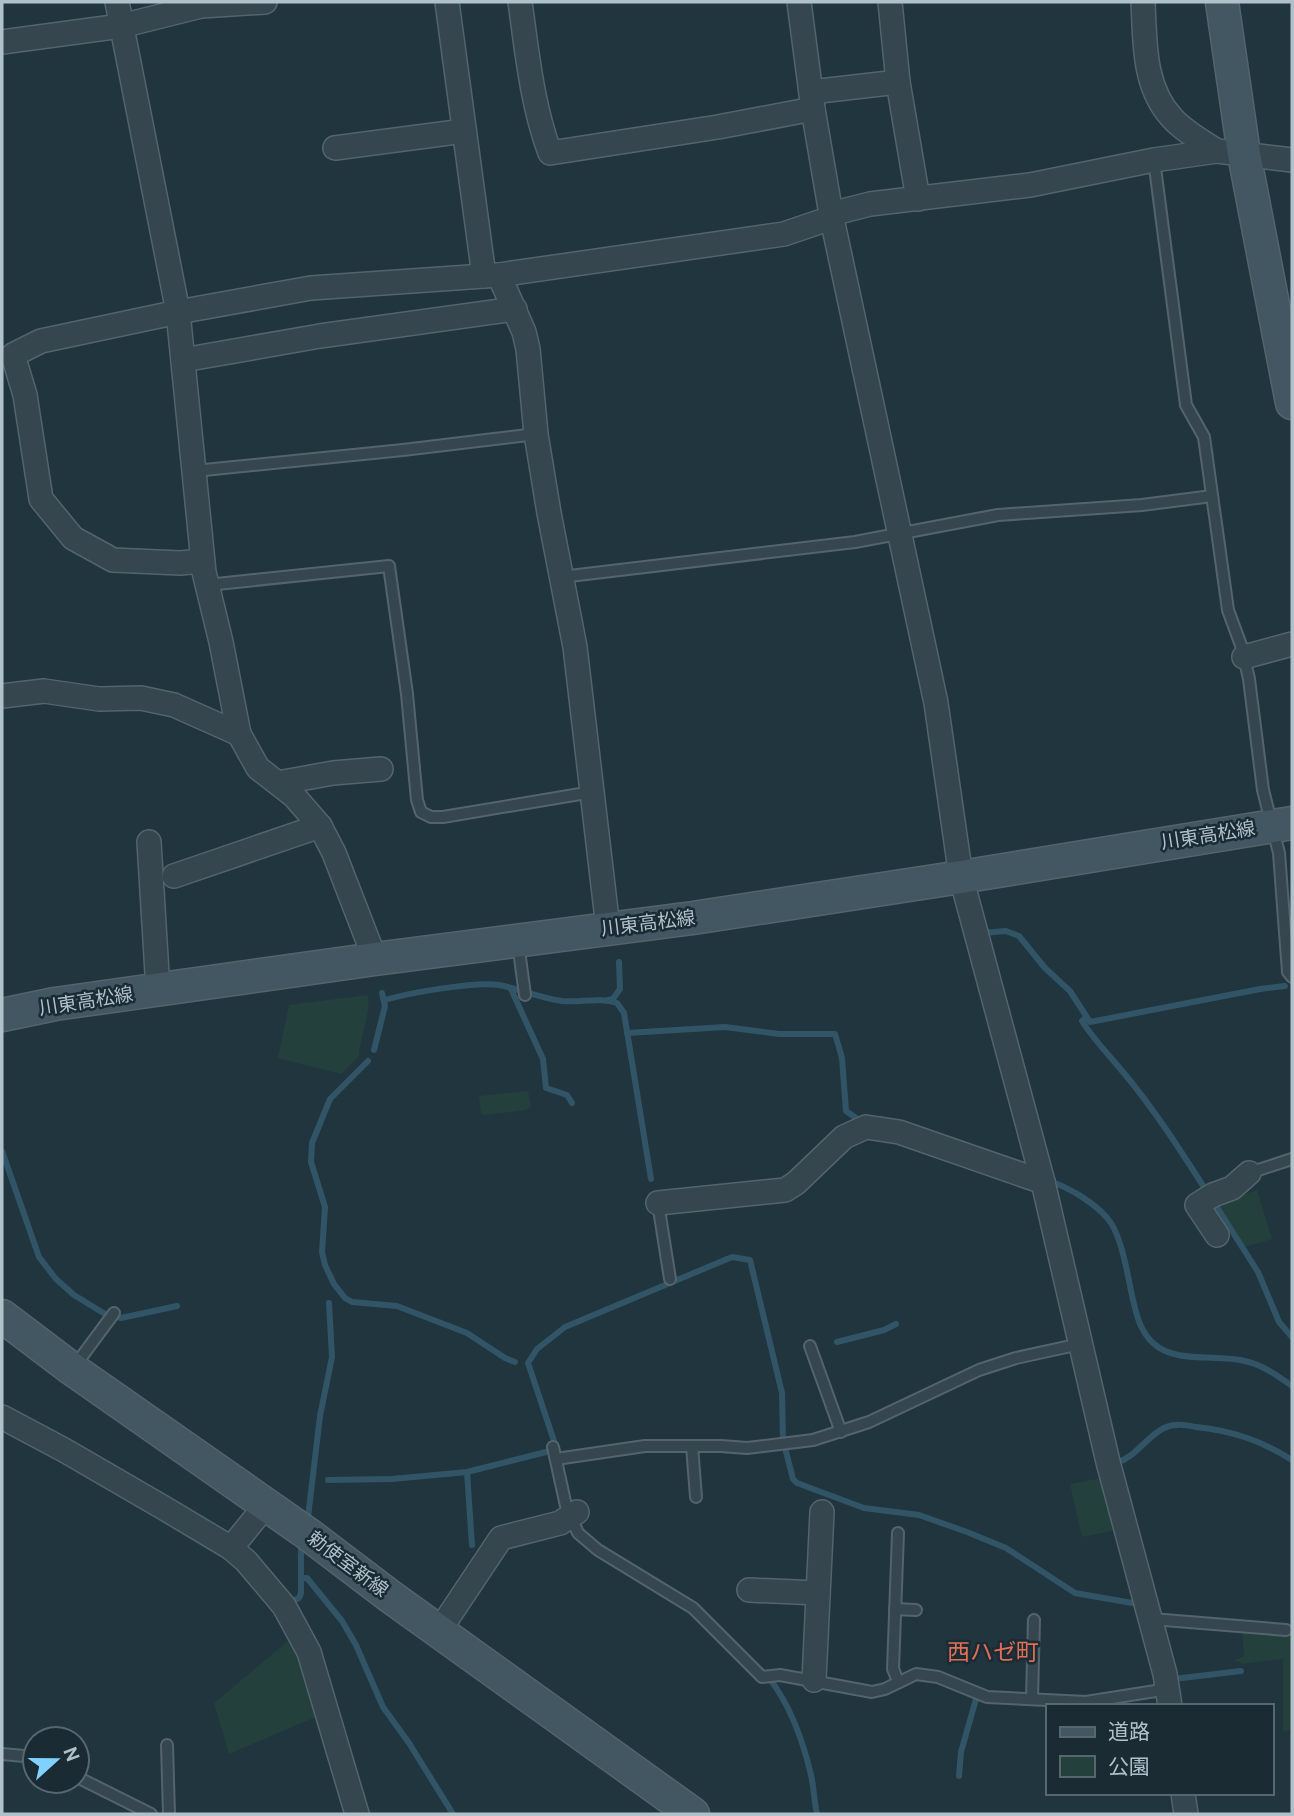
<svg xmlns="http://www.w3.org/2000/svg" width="1294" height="1816" font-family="Cabin,'Noto Sans JP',sans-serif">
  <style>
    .green { fill: #23403c }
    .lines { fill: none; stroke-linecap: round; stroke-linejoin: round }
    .stream { stroke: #315566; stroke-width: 6 }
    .lane-casing { stroke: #53646d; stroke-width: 14 }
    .street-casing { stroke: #53646d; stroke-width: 26 }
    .secondary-casing { stroke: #53646d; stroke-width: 35 }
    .lane { stroke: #35464f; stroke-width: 10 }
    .street { stroke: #35464f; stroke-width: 23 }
    .secondary { stroke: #425762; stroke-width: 32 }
    .labels { text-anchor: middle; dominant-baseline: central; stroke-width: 5; stroke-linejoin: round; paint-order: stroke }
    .street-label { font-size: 19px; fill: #b1c1ca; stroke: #1a2b34 }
    .quarter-label { font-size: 23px; fill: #e06f56; stroke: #1a2b34 }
  </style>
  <rect width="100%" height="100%" fill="#21353f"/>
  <g class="green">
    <path d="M 368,995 C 371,1016 360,1034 359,1056 L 341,1074 L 278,1058 L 289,1005 Z"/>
    <path d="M 528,1091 L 531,1106 L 526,1110 L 484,1115 L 481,1113 L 479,1096 Z"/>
    <path d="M 1257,1190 L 1272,1239 L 1244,1247 L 1217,1204 Z"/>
    <path d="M 1102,1478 L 1116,1530 L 1082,1537 L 1070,1484 Z"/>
    <path d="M 1242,1631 L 1292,1636 L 1292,1730 L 1283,1731 L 1283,1659 L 1241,1664 L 1240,1661 L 1232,1662 L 1244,1656 Z"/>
    <path d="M 293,1637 L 318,1716 L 229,1754 L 214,1703 Z"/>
  </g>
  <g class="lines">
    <g class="stream">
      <path d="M 983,933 L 1006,931 L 1019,936 L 1045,968 L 1070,991 L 1090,1022 L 1260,989 L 1285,986"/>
      <path d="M 511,989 L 543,1059 L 546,1088 L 567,1095 L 572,1103"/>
      <path d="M 385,1000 C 408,993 477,981 499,985 C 520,989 540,998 562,1001 C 580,1003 600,997 617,1003 L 624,1013 L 651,1179"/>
      <path d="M 608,1000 L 613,999 L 620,989 L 619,962"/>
      <path d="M 1086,1017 L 1082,1021 C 1094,1040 1109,1055 1123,1072 C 1154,1109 1181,1151 1207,1192"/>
      <path d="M 627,1033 L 725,1027 L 779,1034 L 835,1034 L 842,1058 L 846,1111 L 862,1122"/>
      <path d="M 374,1050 L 385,1006 L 382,993"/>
      <path d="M 368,1061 L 330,1099 L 312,1143 L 311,1162 L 325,1207 L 322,1252 L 325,1265 L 334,1284 L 345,1298 L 352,1302 L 397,1306 L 467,1333 L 505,1358 L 515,1362"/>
      <path d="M 2,1151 L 39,1257 L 56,1279 L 74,1295 L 105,1314 L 121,1318 L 177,1306"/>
      <path d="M 1050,1181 C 1071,1189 1098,1204 1111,1223 C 1123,1242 1128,1278 1133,1300 C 1137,1316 1140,1331 1153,1343 C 1175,1364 1217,1354 1245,1361 C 1263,1365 1278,1376 1292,1386"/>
      <path d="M 1213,1201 L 1258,1272 L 1279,1322 L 1292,1337"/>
      <path d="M 837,1342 L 884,1330 L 896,1324"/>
      <path d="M 557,1450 L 528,1363 L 537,1349 L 565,1327 L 732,1257 L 750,1260 L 782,1393 L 783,1440 L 793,1479 L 797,1483 L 864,1508 L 919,1515 L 967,1532 L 1006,1548 L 1075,1593 L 1138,1604"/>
      <path d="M 1116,1463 C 1136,1457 1146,1437 1164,1428 C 1175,1423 1185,1425 1196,1427 C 1233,1431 1260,1440 1292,1460"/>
      <path d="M 467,1472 L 472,1545"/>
      <path d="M 328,1480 L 392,1479 L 467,1472 L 550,1451"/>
      <path d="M 308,1517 L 320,1416 L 332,1357 L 329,1303"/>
      <path d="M 301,1578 L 307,1578 L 342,1621 L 356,1645 L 383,1707 L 409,1743 L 453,1814"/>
      <path d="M 291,1602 L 299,1598 L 301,1593 L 301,1548"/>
      <path d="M 769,1678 C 791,1706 803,1741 811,1775 C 814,1788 814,1801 817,1814"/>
      <path d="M 1173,1679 L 1241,1671"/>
      <path d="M 959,1776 L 961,1752 L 976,1699"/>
    </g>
    <g class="lane-casing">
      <g id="lane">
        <path d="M 1154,160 L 1186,405 L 1204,437 L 1228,610 L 1242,648 L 1249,679 L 1263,790 L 1279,853 L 1288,972 L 1292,977"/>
        <path d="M 194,471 L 403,450 L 536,434"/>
        <path d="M 561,577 L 855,542 L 998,515 L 1142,505 L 1212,496"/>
        <path d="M 207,585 L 389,566 L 407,694 L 417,800 L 421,812 L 431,817 L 443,817 L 592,792"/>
        <path d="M 518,943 L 525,995"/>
        <path d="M 1249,1173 L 1292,1159"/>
        <path d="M 658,1203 L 670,1279"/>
        <path d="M 810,1346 L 841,1432"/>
        <path d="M 74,1367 L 114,1313"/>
        <path d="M 692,1446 L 696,1497"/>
        <path d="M 553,1447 L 566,1506 L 578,1533 L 598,1550 L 693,1608 L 762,1677 L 780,1675 L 872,1692 L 885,1689 L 916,1674 L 938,1677 L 987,1697 L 1086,1702 L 1168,1689"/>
        <path d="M 556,1459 L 645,1446 L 721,1446 L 747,1448 L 813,1440 L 869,1422 L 979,1370 L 1016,1358 L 1080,1344"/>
        <path d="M 898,1533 L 893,1669 L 898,1681"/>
        <path d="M 895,1609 L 916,1610"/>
        <path d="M 1152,1619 L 1286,1630"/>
        <path d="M 1032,1699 L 1034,1620"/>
        <path d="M 167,1745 L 169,1814"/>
        <path d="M 2,1754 L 35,1757"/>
        <path d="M 77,1777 L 151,1814"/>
      </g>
    </g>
    <g class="street-casing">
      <g id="street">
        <path d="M 117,2 L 178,312 L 204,572 L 221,642 L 239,734 L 258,768 L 294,796 L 320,826 L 334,853 L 375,959"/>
        <path d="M 447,2 L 484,276 L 499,275 L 524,332 L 528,349 L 536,434 L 549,513 L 575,647 L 608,928"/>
        <path d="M 520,2 C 527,52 532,105 550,153 L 718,127 L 813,109"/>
        <path d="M 799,2 L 813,109 L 831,214 L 936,703 L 961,877 L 1043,1182 L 1108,1462 L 1165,1674 L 1170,1706"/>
        <path d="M 890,2 L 898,82"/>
        <path d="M 1143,2 C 1145,42 1143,88 1173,119 C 1185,132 1203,142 1217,151"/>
        <path d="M 2,42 L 121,26 L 201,6 L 265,2"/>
        <path d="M 811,92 L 898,82 L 918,199"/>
        <path d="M 335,148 L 464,131"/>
        <path d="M 831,214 L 870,204 L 1030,185 L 1154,160 L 1217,151 L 1292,160"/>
        <path d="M 499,275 L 784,234 L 831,218"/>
        <path d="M 183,360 L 320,336 L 515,309"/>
        <path d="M 202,561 L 180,563 L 113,560 L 73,538 L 41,499 L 25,395 L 13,355 L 41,341 L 178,312 L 311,288 L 484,276"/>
        <path d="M 1244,657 L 1292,644"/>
        <path d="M 2,696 L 44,691 L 99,699 L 141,698 L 174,705 L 239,734"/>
        <path d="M 278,783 L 333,773 L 381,769"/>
        <path d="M 149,842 L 158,990"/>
        <path d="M 174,876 L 320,826"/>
        <path d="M 658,1203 L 785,1190 L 796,1183 L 844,1137 L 866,1127 L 899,1132 L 1043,1182"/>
        <path d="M 1217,1235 L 1197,1205 L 1213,1195 L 1232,1188 L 1249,1173"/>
        <path d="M 2,1417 L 64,1450 L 164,1508 L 231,1548 L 246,1561 L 284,1606 L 309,1652 L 357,1814"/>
        <path d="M 231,1548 L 266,1505"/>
        <path d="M 749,1590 L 818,1593"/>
        <path d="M 439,1631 L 501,1538 L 560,1523 L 577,1512"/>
        <path d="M 814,1680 L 822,1512"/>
        <path d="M 1183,1793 L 1186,1814"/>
      </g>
    </g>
    <g class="secondary-casing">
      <g id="secondary">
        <path d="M 1222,2 L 1244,154 L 1292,403"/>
        <path d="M 2,1015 L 55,1004 L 375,959 L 693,918 L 961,877 L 1292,823"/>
        <path d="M 2,1316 L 72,1369 L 308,1534 L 391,1597 L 693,1814"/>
      </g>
    </g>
    <use href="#lane" class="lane"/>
    <use href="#street" class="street"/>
    <use href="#secondary" class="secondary"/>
  </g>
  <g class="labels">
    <g class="street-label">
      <text transform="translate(1208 835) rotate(-9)">川東高松線</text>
      <text transform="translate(648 923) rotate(-7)">川東高松線</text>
      <text transform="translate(86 1001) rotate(-9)">川東高松線</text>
      <text transform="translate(348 1564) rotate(37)">勅使室新線</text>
    </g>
    <g class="quarter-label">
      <text x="993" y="1652">西ハゼ町</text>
    </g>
  </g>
  <rect width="1294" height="1816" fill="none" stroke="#b1c1ca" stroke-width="7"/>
  <rect x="1046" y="1704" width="228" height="91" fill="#1a2b34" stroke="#566770" stroke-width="2"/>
  <rect x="1060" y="1727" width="35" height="10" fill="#425762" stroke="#566770" stroke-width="2"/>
  <text x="1108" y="1739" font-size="21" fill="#b1c1ca">道路</text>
  <rect x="1060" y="1756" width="35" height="21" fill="#23403c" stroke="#566770" stroke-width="2"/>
  <text x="1108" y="1774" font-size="21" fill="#b1c1ca">公園</text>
  <g transform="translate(56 1760) rotate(69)"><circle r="33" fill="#1a2b34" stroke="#566770" stroke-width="2"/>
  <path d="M0-5L12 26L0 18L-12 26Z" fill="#81d1ff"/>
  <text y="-10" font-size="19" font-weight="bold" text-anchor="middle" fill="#b1c1ca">N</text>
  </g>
</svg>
